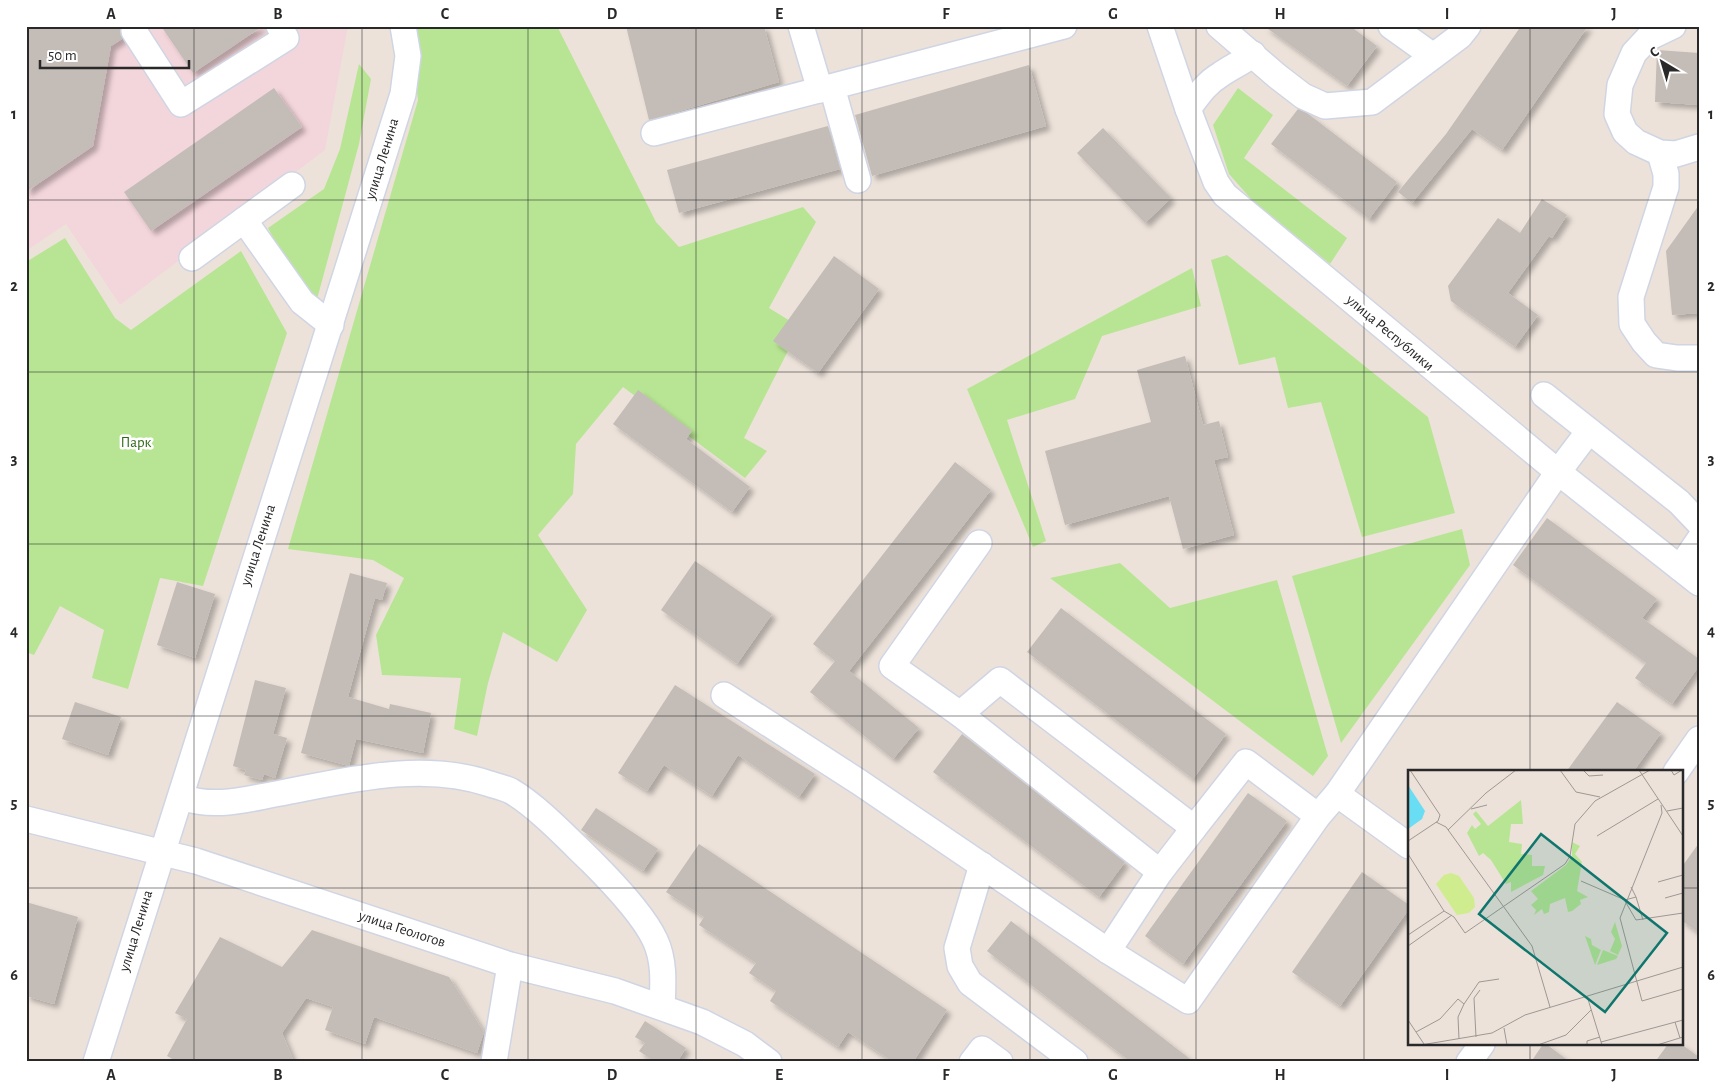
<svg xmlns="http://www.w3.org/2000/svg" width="1725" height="1088" font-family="'Alegreya Sans',sans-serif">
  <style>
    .medical { fill: #f3d6db }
    .green { fill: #b8e594 }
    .building { fill: #c4bcb7; filter: url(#shadow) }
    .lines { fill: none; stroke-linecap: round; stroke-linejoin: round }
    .minor-casing { stroke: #cfd5e3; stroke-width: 28 }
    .minor { stroke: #fff; stroke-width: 25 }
    .grid { fill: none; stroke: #292929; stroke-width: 1; stroke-opacity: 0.55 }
    .labels { text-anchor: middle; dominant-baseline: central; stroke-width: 5; stroke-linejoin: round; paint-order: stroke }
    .street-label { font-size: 15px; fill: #292929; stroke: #fff }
    .park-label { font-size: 15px; fill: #306817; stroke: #fff }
    .inset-road { fill: none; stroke: #9e9893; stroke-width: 1 }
    .view { fill: #0f766e; fill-opacity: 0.15; stroke: #0f766e; stroke-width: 2.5 }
    .inset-edge { fill: none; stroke: #292929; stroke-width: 2.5 }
    .neatline { fill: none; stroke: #292929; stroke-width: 2 }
    .grid-label { font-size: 16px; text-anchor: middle; font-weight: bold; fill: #292929 }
  </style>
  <defs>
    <filter id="shadow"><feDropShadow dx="4.5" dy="4.5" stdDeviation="2.5" flood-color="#0004"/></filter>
  </defs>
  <rect width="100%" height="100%" fill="#ece2da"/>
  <path class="medical" d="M 26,26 L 348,26 L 325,150 L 120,305 L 66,224 L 26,251 Z"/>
  <g class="green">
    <path d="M 408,26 L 557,26 L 656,222 L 679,247 L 803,207 L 816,222 L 769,308 L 800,327 L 744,438 L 767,451 L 745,478 L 623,387 L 576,444 L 573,494 L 538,535 L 587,610 L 557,662 L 503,632 L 488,683 L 477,736 L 454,729 L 461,678 L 382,675 L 376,635 L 404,578 L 373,560 L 288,549 L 418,100 Z"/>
    <path d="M 359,64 L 371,79 L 359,144 L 313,314 L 268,228 L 324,189 L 340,149 Z"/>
    <path d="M 1238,88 L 1273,115 L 1244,158 L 1347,238 L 1330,264 L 1252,200 L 1229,174 L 1213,125 Z"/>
    <path d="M 65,238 L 115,318 L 131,330 L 241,251 L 287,333 L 203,586 L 160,578 L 128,689 L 92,678 L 104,630 L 60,606 L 34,655 L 26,652 L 26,262 Z"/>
    <path d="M 1227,255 L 1428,417 L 1455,513 L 1362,537 L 1321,402 L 1288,408 L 1275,357 L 1239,365 L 1211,260 Z"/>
    <path d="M 1192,268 L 1201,306 L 1102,336 L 1075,399 L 1007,420 L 1046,541 L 1033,547 L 967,389 Z"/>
    <path d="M 1462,529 L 1470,565 L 1341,743 L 1292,576 Z"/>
    <path d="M 1120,563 L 1170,608 L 1277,580 L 1328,756 L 1313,776 L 1050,578 Z"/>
  </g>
  <g class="building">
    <path d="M 26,26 L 121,26 L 122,39 L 111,46 L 93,146 L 26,192 Z"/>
    <path d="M 161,26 L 263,26 L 193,73 Z"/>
    <path d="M 626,26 L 764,26 L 779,82 L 649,120 Z"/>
    <path d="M 1264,26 L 1350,26 L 1377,46 L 1347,86 Z"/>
    <path d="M 1521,26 L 1588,26 L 1502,150 L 1472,129 L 1412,203 L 1398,192 L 1446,134 Z"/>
    <path d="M 1657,50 L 1699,53 L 1699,105 L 1655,102 Z"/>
    <path d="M 1029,65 L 1046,126 L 872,176 L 855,115 Z"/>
    <path d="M 274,88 L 302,127 L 151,231 L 124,192 Z"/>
    <path d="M 1298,109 L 1307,113 L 1397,182 L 1369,219 L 1271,144 Z"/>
    <path d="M 828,126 L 840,169 L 679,213 L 667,170 Z"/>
    <path d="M 1103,128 L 1171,198 L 1145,223 L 1077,153 Z"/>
    <path d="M 1542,199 L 1567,215 L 1552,238 L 1549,236 L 1508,293 L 1538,315 L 1515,347 L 1451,301 L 1448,286 L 1498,218 L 1520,233 Z"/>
    <path d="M 1699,205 L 1699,313 L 1672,315 L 1666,251 Z"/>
    <path d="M 834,256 L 879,289 L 818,373 L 773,341 Z"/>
    <path d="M 1185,356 L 1203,425 L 1219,421 L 1228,457 L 1214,460 L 1234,535 L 1183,549 L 1169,496 L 1065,525 L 1045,451 L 1151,422 L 1137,370 Z"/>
    <path d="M 638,390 L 692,431 L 686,439 L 750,487 L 732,512 L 613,424 Z"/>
    <path d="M 955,462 L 991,490 L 849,671 L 919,728 L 893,759 L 810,692 L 835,661 L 813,644 Z"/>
    <path d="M 1547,518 L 1657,599 L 1642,618 L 1699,659 L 1699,666 L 1672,704 L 1635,678 L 1646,663 L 1513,565 Z"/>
    <path d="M 695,561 L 772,614 L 737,664 L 661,610 Z"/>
    <path d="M 350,573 L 387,583 L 382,600 L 375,598 L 348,697 L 389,709 L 390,704 L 431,713 L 423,753 L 356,739 L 349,766 L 301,753 Z"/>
    <path d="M 177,582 L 215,594 L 195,658 L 157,645 Z"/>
    <path d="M 1061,608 L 1226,734 L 1193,779 L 1027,652 Z"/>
    <path d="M 255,680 L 286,688 L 273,734 L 287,738 L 275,778 L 264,774 L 262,780 L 244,775 L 246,770 L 233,766 Z"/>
    <path d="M 675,685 L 815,774 L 799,797 L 738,755 L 712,796 L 664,765 L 647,791 L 618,773 Z"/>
    <path d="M 75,702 L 121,717 L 108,755 L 62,739 Z"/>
    <path d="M 1617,702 L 1661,733 L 1633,772 L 1566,772 Z"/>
    <path d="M 962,734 L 1125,862 L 1099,897 L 933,772 Z"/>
    <path d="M 1248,793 L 1287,821 L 1183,964 L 1145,936 Z"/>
    <path d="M 596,808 L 658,849 L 643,871 L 581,830 Z"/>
    <path d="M 1699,843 L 1699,933 L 1681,920 L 1681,868 Z"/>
    <path d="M 699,844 L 947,1010 L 913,1062 L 893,1062 L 848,1032 L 838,1047 L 770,1001 L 776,991 L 749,973 L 756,963 L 699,925 L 704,917 L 666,892 Z"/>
    <path d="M 1362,872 L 1409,905 L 1409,909 L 1340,1006 L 1292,972 Z"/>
    <path d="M 26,902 L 78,917 L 54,1004 L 26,996 Z"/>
    <path d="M 1011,921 L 1194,1062 L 1131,1062 L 987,951 Z"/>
    <path d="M 312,930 L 449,977 L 484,1032 L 477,1053 L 374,1017 L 365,1044 L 325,1030 L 333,1007 L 306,998 L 282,1033 L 294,1062 L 178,1062 L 167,1056 L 187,1019 L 175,1013 L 220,937 L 282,967 Z"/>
    <path d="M 645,1021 L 686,1048 L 677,1062 L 655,1062 L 639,1051 L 645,1043 L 635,1037 Z"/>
    <path d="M 1543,1044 L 1546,1044 L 1570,1062 L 1531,1062 Z"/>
    <path d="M 1668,1044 L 1681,1044 L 1699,1057 L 1699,1062 L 1655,1062 Z"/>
  </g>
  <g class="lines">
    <g class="minor-casing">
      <g id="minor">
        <path d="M 801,26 L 820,90"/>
        <path d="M 1160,26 L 1188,109 L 1216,182 L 1225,195 L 1558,472 L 1699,583"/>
        <path d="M 1219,26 L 1277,76 L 1303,96 L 1325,106 L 1372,102 L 1460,36 L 1468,26"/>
        <path d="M 1391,26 L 1433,56"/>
        <path d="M 1673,26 L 1648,38 L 1634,53 L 1620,85 L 1617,114 L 1625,132 L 1636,142 L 1660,153 L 1676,154 L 1699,147"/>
        <path d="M 134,31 L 181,104 L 286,38 L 279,26"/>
        <path d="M 832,87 L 858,180"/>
        <path d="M 1188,109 C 1197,97 1206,83 1220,75 C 1231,67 1242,63 1253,54"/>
        <path d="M 654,133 L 1064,26"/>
        <path d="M 1660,153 L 1666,174 L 1666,187 L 1631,297 L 1632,324 L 1644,342 L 1656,355 L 1677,358 L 1699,358"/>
        <path d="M 244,220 L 302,302 L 331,325"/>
        <path d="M 192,258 L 292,185"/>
        <path d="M 1544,395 L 1679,502 L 1699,523"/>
        <path d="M 979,543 L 892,666 L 960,714 L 1000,680 L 1194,828 L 1246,762 L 1318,816"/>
        <path d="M 1680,568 L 1699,540"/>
        <path d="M 724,695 L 859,782 L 1108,951"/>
        <path d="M 960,714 L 1160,872"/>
        <path d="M 1676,772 L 1699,739"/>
        <path d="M 1337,794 L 1409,846"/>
        <path d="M 181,797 C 216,809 246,799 281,793 C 348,780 423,761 490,784 C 497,786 505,788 511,791 C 537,806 569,840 591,861 C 610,880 644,916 655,940 C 665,961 663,985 662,1007"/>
        <path d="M 26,819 L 196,861 L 510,965 L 615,991 L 702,1022 L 745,1044 L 769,1062"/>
        <path d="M 1194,828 L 1160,872 L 1108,951 L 1188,1001 L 1318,816 L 1337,794 L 1558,472 L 1589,431"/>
        <path d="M 982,865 L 957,948 L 960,966 L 970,983 L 1075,1062"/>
        <path d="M 96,1062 C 196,738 302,417 403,94 L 408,56 L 403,26"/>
        <path d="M 494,1062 L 510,965"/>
        <path d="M 972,1062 L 982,1049 L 1000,1062"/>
        <path d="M 1469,1062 L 1482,1044"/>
      </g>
    </g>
    <use href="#minor" class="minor"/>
  </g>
  <path class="grid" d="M 194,26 L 194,1062M 362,26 L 362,1062M 528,26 L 528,1062M 696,26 L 696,1062M 862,26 L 862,1062M 1030,26 L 1030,1062M 1196,26 L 1196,1062M 1364,26 L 1364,1062M 1530,26 L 1530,772M 26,200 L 1699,200M 26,372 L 1699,372M 26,544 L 1699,544M 26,716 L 1699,716M 26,888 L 1409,888M 1681,888 L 1699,888M 1530,1044 L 1530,1062"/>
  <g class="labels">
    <g class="street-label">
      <text transform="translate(382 159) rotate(-73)">улица Ленина</text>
      <text transform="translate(1390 333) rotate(40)">улица Республики</text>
      <text transform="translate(258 545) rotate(-72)">улица Ленина</text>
      <text transform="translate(402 929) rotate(18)">улица Геологов</text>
      <text transform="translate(136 931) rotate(-73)">улица Ленина</text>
    </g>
    <g class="park-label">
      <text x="136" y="442">Парк</text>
    </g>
  </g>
  <g transform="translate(1408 770)">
    <rect width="275" height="275" fill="#ece2da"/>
    <path d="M 113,30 L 115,54 L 103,54 L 101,72 L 114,74 L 113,84 L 124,85 L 124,96 L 137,96 L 135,105 L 103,122 L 103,112 L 98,114 L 83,90 L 75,83 L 71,86 L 59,63 L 64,55 L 67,59 L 73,54 L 65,44 L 68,41 L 80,56 ZM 164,72 L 172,76 L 167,84 L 174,92 L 169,121 L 180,127 L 172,130 L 173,134 L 164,141 L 160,142 L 157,128 L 142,134 L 141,142 L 136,144 L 134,139 L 126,145 L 128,140 L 123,135 L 130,129 L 123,121 L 158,95 L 164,86 ZM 207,152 L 214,176 L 210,185 L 202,181 L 207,169 L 203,162 ZM 177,166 L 183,169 L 184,175 L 193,180 L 187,195 ZM 195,180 L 210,186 L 208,189 L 189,195 Z" fill="#b8e594"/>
    <path d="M 43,103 L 51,106 L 66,128 L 67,137 L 61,143 L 49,145 L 28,114 L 36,105 Z" fill="#cfed8f"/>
    <path d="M 0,15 L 17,41 L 14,49 L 0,59 Z" fill="#68ddf3"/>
    <path class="inset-road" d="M 152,0 L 168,22 L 192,27M 175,0 L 181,6 L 195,5M 231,0 L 275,66M 263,0 L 266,5 L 274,0M 253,35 L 254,43 L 212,148 L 234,231 L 275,219M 63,39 L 79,35M 259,41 L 275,38M 28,52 L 38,57 L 124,176 L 142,237M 40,60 L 78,23 L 108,0M 189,66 L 250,29M 0,71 L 30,51 L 32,45 L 2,0M 0,84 L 36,141 L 46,147 L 57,163 L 157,94 L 162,86 L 167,54 L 187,31 L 242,0M 173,111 L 217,130 L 228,127 L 223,117M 250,112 L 275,105M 228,127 L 235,150M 257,128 L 275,123M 217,131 L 228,150 L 275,143M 0,165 L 36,141M 0,176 L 44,145M 179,226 L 194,275M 0,250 L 16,274M 267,252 L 272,268M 96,258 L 99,275M 8,262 L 32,249 L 50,229 L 56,234M 68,267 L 66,228 L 72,220M 51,269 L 50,247 L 56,234 L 71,212 L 91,209M 193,272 L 275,250M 13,275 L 84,263 L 117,245 L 275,197M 130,275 L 158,265 L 183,240M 179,275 L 179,271 L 192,267M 249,275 L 275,267"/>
    <path class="view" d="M 133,64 L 259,163 L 197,242 L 71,144 Z"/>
    <rect width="275" height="275" class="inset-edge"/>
  </g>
  <rect width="1725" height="1088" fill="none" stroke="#ffffff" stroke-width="55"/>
  <g transform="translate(1662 62) rotate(322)" stroke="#ffffff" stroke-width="4" paint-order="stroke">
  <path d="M0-4L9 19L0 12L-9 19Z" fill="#292929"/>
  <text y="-8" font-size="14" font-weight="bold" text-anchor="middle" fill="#292929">С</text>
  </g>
  <path d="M40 60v8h149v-8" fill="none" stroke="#292929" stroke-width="2.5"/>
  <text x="48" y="60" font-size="15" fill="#292929" stroke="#ffffff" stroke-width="4" paint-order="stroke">50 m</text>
  <rect x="28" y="28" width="1670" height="1032" class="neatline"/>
  <g class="grid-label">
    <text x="111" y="19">A</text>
    <text x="278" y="19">B</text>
    <text x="445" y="19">C</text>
    <text x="612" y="19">D</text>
    <text x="779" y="19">E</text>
    <text x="946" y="19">F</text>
    <text x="1113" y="19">G</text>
    <text x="1280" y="19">H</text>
    <text x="1447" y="19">I</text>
    <text x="1614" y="19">J</text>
    <text x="14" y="119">1</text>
    <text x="1711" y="119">1</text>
    <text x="14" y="291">2</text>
    <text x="1711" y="291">2</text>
    <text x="14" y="464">3</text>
    <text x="1711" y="464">3</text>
    <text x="14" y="636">4</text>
    <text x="1711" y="636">4</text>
    <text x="14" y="808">5</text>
    <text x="1711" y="808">5</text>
    <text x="14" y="980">6</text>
    <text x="1711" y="980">6</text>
    <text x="111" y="1080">A</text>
    <text x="278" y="1080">B</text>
    <text x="445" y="1080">C</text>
    <text x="612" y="1080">D</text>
    <text x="779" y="1080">E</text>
    <text x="946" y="1080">F</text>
    <text x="1113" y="1080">G</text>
    <text x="1280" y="1080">H</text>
    <text x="1447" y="1080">I</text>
    <text x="1614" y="1080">J</text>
  </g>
</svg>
